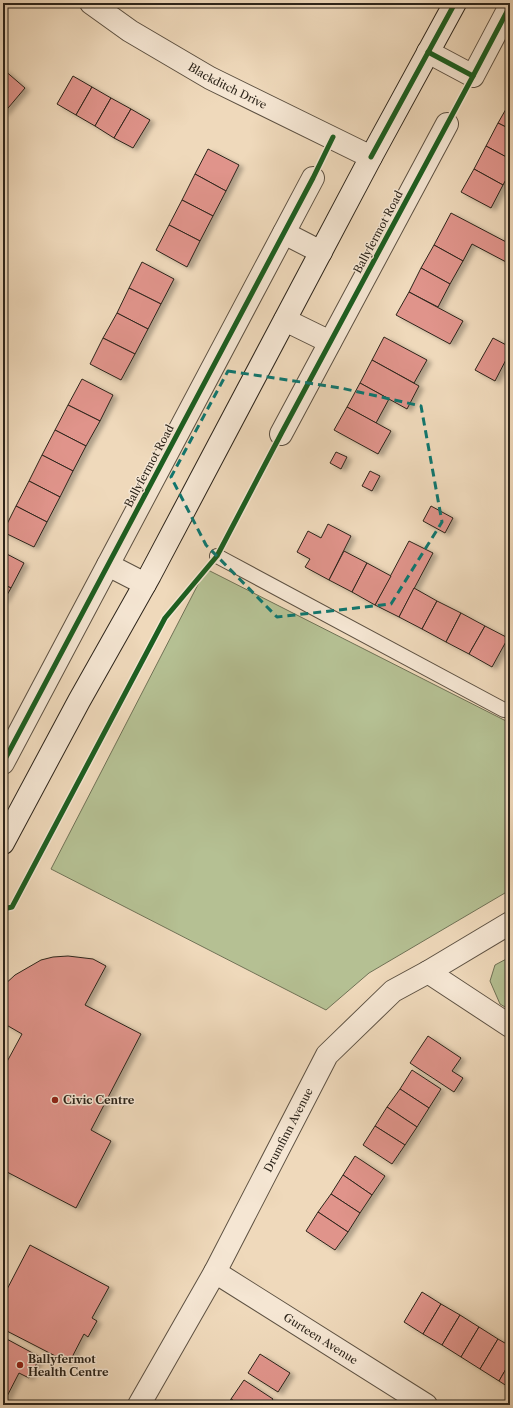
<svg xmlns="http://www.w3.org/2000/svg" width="513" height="1408" font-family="'Libre Caslon Text',serif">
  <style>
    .green { fill: #b5c093; stroke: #707256 }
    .building { fill: #e0948b; stroke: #2c241a; filter: url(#shadow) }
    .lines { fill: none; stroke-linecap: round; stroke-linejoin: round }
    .service-casing { stroke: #5d5142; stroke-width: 16 }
    .minor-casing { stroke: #5d5142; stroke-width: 24 }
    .secondary-casing { stroke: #2c241a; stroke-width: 24 }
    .service { stroke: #f5e6d3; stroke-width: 14 }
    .minor { stroke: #f5e6d3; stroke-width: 22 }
    .secondary { stroke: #f5e6d3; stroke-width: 22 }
    .cycleway-casing { stroke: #f5e6d3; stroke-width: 8 }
    .cycleway { stroke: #1b5e20; stroke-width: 5 }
    .marked { fill: none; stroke: #0f766e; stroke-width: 3; stroke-dasharray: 8 5; stroke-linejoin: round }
    .poi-dot { fill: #8f2418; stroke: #f5e6d3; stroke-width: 1.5 }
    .labels { text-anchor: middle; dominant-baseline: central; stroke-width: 3; stroke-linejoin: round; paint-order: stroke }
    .street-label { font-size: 11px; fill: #2c241a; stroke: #f5e6d3 }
    .poi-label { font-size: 11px; font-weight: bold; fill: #2c241a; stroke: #f5e6d3; text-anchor: start }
  </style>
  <defs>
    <filter id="shadow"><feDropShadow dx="4.5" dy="2.5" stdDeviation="2" flood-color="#0004"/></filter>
  </defs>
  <rect width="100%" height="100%" fill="#efd9bb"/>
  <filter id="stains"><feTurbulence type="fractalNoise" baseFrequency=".005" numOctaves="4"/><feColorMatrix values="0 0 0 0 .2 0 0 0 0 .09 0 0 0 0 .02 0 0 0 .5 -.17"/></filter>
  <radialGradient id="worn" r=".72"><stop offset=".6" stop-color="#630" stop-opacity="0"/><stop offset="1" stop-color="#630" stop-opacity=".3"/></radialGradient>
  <g class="green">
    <path d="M 206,569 L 510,723 L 510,890 L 369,973 L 326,1010 L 51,869 Z"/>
    <path d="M 510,957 L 510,1010 L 500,1004 L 490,981 L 495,965 Z"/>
  </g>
  <g class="building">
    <path d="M 3,69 L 25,88 L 3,114 Z"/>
    <path d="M 73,76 L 92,87 L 76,115 L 57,104 Z"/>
    <path d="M 92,87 L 111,98 L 95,126 L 76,115 Z"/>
    <path d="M 111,98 L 131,109 L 114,138 L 95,126 Z"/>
    <path d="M 510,102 L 510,129 L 498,123 Z"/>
    <path d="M 131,109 L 150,120 L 133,148 L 114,138 Z"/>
    <path d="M 498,123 L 510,129 L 510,159 L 486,146 Z"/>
    <path d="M 486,146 L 510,159 L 510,172 L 503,185 L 474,169 Z"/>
    <path d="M 208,149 L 239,165 L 226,191 L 195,174 Z"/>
    <path d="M 474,169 L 503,185 L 491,208 L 461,192 Z"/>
    <path d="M 195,174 L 226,191 L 213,216 L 182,200 Z"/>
    <path d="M 182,200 L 213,216 L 200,241 L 169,225 Z"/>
    <path d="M 451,213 L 510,244 L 510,259 L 508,263 L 472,244 L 463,261 L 434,245 Z"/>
    <path d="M 169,225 L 200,241 L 187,267 L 156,250 Z"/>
    <path d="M 434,245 L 463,261 L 450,284 L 421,268 Z"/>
    <path d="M 142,262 L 174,279 L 161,304 L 129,288 Z"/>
    <path d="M 421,268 L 450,284 L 438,307 L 409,292 Z"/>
    <path d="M 129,288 L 161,304 L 148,329 L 117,313 Z"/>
    <path d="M 409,292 L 463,321 L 450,344 L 396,315 Z"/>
    <path d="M 117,313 L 148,329 L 135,354 L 103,338 Z"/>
    <path d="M 384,337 L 427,360 L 414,383 L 372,360 Z"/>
    <path d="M 103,338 L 135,354 L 121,380 L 90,364 Z"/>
    <path d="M 493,338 L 510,347 L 510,352 L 495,381 L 475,370 Z"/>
    <path d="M 372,360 L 419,386 L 407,409 L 360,383 Z"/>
    <path d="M 82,379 L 113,395 L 100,421 L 68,405 Z"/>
    <path d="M 360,383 L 389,399 L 376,423 L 347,407 Z"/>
    <path d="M 68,405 L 100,421 L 86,446 L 55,430 Z"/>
    <path d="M 347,407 L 391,431 L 378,454 L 334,430 Z"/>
    <path d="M 55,430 L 86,446 L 73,471 L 42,455 Z"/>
    <path d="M 336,452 L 347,457 L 341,469 L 330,463 Z"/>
    <path d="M 42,455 L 73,471 L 60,497 L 29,481 Z"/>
    <path d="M 370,471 L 380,476 L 372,491 L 362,486 Z"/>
    <path d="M 29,481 L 60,497 L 47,522 L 16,506 Z"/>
    <path d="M 16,506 L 47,522 L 34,547 L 3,532 Z"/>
    <path d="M 431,506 L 453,518 L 445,533 L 423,521 Z"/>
    <path d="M 328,524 L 351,536 L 329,580 L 305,567 L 310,559 L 297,552 L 308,531 L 321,538 Z"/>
    <path d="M 409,541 L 433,553 L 399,617 L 375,605 Z"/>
    <path d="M 344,551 L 367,563 L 352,592 L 329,580 Z"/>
    <path d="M 3,552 L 24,563 L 11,588 L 3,584 Z"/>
    <path d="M 367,563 L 391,576 L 375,605 L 352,592 Z"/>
    <path d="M 3,584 L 11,588 L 3,602 Z"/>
    <path d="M 414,588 L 437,601 L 422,629 L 399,617 Z"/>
    <path d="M 437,601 L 461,613 L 446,642 L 422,629 Z"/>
    <path d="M 461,613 L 485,626 L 469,654 L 446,642 Z"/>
    <path d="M 485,626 L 508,638 L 492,667 L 469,654 Z"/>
    <path d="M 68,956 L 93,959 L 106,966 L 85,1005 L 141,1034 L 91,1130 L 111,1141 L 76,1208 L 7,1172 L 3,1178 L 3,1069 L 22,1034 L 3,1023 L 3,986 L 15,975 L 41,960 L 53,957 Z"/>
    <path d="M 428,1036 L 461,1058 L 452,1071 L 463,1078 L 454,1092 L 410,1063 Z"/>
    <path d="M 412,1070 L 441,1089 L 429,1108 L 400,1089 Z"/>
    <path d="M 400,1089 L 429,1108 L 417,1127 L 387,1107 Z"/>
    <path d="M 387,1107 L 417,1127 L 405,1145 L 375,1126 Z"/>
    <path d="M 375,1126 L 405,1145 L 392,1164 L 363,1145 Z"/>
    <path d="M 355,1156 L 385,1176 L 372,1195 L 343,1175 Z"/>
    <path d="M 343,1175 L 372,1195 L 360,1213 L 331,1194 Z"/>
    <path d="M 331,1194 L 360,1213 L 348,1232 L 318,1212 Z"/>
    <path d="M 318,1212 L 348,1232 L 335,1250 L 306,1231 Z"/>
    <path d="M 30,1245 L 109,1287 L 92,1318 L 97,1321 L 88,1337 L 84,1334 L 69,1363 L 3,1329 L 3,1297 Z"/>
    <path d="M 422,1292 L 441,1304 L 423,1334 L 404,1322 Z"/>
    <path d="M 441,1304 L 460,1315 L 442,1345 L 423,1334 Z"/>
    <path d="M 460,1315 L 479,1327 L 461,1357 L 442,1345 Z"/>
    <path d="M 479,1327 L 498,1339 L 480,1369 L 461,1357 Z"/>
    <path d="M 3,1337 L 40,1357 L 29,1378 L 19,1373 L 3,1404 Z"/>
    <path d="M 498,1339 L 510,1346 L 510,1362 L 499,1381 L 480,1369 Z"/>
    <path d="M 260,1354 L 290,1373 L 278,1392 L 248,1373 Z"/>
    <path d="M 510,1362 L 510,1388 L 499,1381 Z"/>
    <path d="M 244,1380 L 273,1399 L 269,1405 L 241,1405 L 231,1399 Z"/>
    <path d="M 231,1399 L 241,1405 L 227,1405 Z"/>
  </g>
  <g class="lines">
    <g class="service-casing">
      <path id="service" d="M 217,556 L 504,710 L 510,710"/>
    </g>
    <g class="minor-casing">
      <g id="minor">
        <path id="s1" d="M 91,3 L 130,31 L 210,78 L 371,157"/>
        <path d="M 428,52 L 473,76 L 510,6"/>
        <path d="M 284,233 L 321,252"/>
        <path d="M 285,320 L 330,342"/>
        <path d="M 281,434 L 447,124"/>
        <path d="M 108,565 L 145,584"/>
        <path d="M 3,763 L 313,178"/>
        <path d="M 428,972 L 510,1026"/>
        <path id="s2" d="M 215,1272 L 426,1405"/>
        <path id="s3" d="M 139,1405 L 215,1272 L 327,1055 L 393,991 L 428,972 L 510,923"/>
      </g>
    </g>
    <g class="secondary-casing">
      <path id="secondary" d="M 3,843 L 79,701 L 150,575 L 371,157 L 455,3"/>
    </g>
    <use href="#service" class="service"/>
    <use href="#minor" class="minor"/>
    <use href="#secondary" class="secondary"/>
    <g class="cycleway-casing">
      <g id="cycleway">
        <path d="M 428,52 L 473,76 L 510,6"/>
        <path d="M 371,157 L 455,3"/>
        <path d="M 3,763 L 313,178 L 333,137"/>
        <path d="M 3,909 L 12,907 L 165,618 L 217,556 L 281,434 L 473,76"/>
      </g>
    </g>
    <use href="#cycleway" class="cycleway"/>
  </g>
  <path class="marked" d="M 228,371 L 341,388 L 421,406 L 442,522 L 391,604 L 277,617 L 206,545 L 171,477 Z"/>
  <g class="poi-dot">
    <circle cx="55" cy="1100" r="4"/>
    <circle cx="20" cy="1365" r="4"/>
  </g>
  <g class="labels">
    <g class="street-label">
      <text stroke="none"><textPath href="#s1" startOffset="160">Blackditch Drive</textPath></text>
      <text transform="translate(378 232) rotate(-62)">Ballyfermot Road</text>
      <text transform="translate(149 466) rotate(-62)">Ballyfermot Road</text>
      <text stroke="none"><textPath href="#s3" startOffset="313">Drumfinn Avenue</textPath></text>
      <text stroke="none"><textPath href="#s2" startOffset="125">Gurteen Avenue</textPath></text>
    </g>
    <g class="poi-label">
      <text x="63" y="1100">Civic Centre</text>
      <text x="28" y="1359">Ballyfermot<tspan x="28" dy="13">Health Centre</tspan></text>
    </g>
  </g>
  <rect width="513" height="1408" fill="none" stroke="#efd9bb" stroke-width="16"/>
  <rect x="4" y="4" width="505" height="1400" fill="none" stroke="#2c241a" stroke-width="2"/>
  <rect x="8" y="8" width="497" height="1392" fill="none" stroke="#2c241a"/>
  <rect width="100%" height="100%" filter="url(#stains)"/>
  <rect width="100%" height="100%" fill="url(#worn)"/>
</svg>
